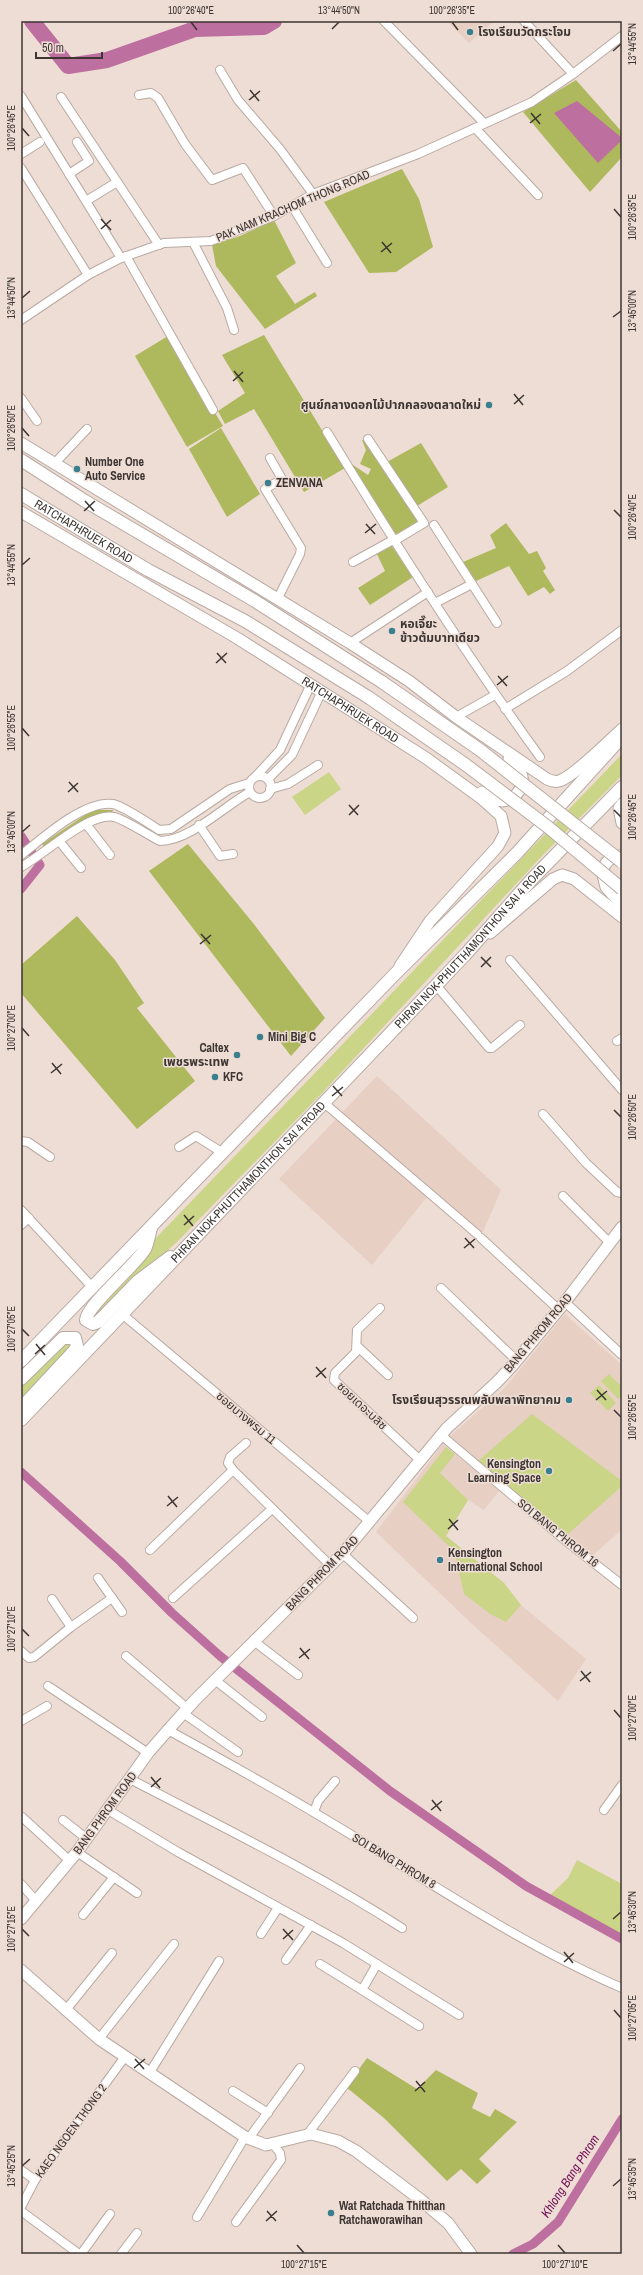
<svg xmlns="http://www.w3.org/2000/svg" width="643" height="2275" font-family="'Archivo Narrow','Noto Sans Thai',sans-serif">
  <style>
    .built { fill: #e7cfc3 }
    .green { fill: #cbd587 }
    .forest { fill: #aeb85c }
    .water { fill: #bd6fa0 }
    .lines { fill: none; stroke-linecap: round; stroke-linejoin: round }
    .canal { stroke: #bd6fa0; stroke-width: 9 }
    .river { stroke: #bd6fa0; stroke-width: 16 }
    .street-casing { stroke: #b9aaa2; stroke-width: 10 }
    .secondary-casing { stroke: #b9aaa2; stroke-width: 13 }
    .primary-casing { stroke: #b9aaa2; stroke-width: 14 }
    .street { stroke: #fff; stroke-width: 8 }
    .secondary { stroke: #fff; stroke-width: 11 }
    .primary { stroke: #fff; stroke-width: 12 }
    .primary-bridge-casing { stroke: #b9aaa2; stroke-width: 14; stroke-linecap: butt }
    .primary-bridge { stroke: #fff; stroke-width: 12 }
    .ticks { fill: none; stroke: #3c3532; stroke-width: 1.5 }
    .poi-dot { fill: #3b7f8e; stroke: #eeddd5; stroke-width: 1.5 }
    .labels { text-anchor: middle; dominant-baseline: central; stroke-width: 3; stroke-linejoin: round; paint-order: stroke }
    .poi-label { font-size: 12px; font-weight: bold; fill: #3c3532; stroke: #eeddd5; text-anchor: start }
    .street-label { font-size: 12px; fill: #3c3532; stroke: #eeddd5 }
    .water-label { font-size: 13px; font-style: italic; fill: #741359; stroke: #eeddd5 }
    .neatline { fill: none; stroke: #3c3532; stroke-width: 1.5 }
    .ticks-label { font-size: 10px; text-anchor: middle; fill: #3c3532 }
  </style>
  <rect width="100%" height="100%" fill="#eeddd5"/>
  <g class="built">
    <path d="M 447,21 L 494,21 L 469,43 Z"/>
    <path d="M 377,1076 L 501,1190 L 482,1234 L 473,1227 L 469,1232 L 427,1197 L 372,1265 L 279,1179 Z"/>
    <path d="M 565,1314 L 622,1365 L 622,1529 L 592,1556 L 476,1460 L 450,1436 L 504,1389 Z"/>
    <path d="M 443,1444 L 499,1491 L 484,1510 L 468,1500 L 446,1536 L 504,1583 L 521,1605 L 586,1659 L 558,1701 L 473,1625 L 376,1532 Z"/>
  </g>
  <g class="green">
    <path d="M 622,754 L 622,775 L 542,856 L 324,1091 L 178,1241 L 95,1317 L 94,1315 L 96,1308 L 140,1260 L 155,1239 Z"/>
    <path d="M 329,772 L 341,789 L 305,815 L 292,797 Z"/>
    <path d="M 68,1340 L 70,1344 L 65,1353 L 21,1403 L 21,1383 Z"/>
    <path d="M 609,1374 L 622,1387 L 622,1395 L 618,1399 L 601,1381 Z"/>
    <path d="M 599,1385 L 616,1403 L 608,1411 L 590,1393 Z"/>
    <path d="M 532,1414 L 622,1481 L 622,1486 L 567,1535 L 478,1461 Z"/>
    <path d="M 446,1447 L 455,1454 L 440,1473 L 468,1500 L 446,1536 L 504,1583 L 521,1605 L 506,1622 L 490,1614 L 464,1594 L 454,1551 L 403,1502 Z"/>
    <path d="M 577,1860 L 622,1884 L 622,1935 L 548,1897 L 568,1878 Z"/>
  </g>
  <g class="forest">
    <path d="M 576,80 L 622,132 L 622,157 L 590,192 L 523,112 Z"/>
    <path d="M 402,169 L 419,199 L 433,247 L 396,272 L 369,273 L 324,202 Z"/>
    <path d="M 274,220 L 296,263 L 276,276 L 295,304 L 315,292 L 317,296 L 265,329 L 216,266 L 212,245 L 240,236 Z"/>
    <path d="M 264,335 L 345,468 L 304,492 L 254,409 L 225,424 L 218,411 L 245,393 L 222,355 Z"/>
    <path d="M 168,336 L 223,426 L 187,447 L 135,356 Z"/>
    <path d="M 221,428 L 260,494 L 227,517 L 189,449 Z"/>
    <path d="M 368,439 L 419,521 L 395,537 L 350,463 L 368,475 L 371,469 L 360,464 L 366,450 L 362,440 Z"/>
    <path d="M 421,443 L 448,487 L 417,506 L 387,462 Z"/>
    <path d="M 506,523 L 529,554 L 537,551 L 546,568 L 543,571 L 555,590 L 550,594 L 544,587 L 528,596 L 509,566 L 476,581 L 463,562 L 496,548 L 490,535 Z"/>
    <path d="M 391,545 L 413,577 L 370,605 L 358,588 L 385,571 L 376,552 Z"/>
    <path d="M 96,810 L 113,810 L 112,814 L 45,848 L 42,844 L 88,813 Z"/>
    <path d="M 188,844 L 253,923 L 325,1018 L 291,1056 L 149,871 Z"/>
    <path d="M 77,916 L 115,960 L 144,1003 L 137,1008 L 195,1081 L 137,1129 L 21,993 L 21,965 Z"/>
    <path d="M 367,2058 L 417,2089 L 436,2070 L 478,2093 L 472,2108 L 490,2117 L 495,2109 L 517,2122 L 479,2159 L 491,2171 L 477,2184 L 461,2169 L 447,2181 L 384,2118 L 346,2087 Z"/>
  </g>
  <path class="water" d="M 577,101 L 622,138 L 622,140 L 598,163 L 554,113 Z"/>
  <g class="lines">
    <g class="canal">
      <path d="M 21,836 L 40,865 L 21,889"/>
      <path d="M 21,1472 L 120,1561 L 172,1613 L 220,1656 L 390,1791 L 526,1886 L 622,1939"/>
      <path d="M 513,2254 L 533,2244 L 558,2222 L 622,2119"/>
    </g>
    <path class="river" d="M 32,21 L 68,66 L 107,60 L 195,29 L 264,27 L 274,21"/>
    <g class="street-casing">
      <g id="street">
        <path d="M 384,21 L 484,123"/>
        <path d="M 524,21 L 573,74"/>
        <path d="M 220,70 L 238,100 L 280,149 L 313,194"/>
        <path d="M 139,95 L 151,93 L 158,98 L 185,144 L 212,180 L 243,168 L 274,216"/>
        <path d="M 21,96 L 121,258"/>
        <path d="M 61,97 L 159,245"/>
        <path d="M 475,128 L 538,195"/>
        <path d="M 21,154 L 40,142"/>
        <path d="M 21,168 L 88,275"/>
        <path d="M 69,174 L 89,161 L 77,142"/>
        <path d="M 86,201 L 117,182"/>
        <path d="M 292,206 L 327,263"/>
        <path d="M 193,242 L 227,308 L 234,330"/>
        <path d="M 126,256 L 213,410"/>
        <path d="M 21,320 L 88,275 L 121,258 L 164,243 L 211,241 L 274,216 L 313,194 L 418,154 L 532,102 L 573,74 L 622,36"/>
        <path d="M 21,398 L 37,421"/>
        <path d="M 327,432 C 394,542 464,652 540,757"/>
        <path d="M 368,439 L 424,523 L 394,541"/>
        <path d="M 270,458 L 282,479 L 265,489 L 301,548 L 300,554 L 278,598"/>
        <path d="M 54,464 L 87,429"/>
        <path d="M 434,525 L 472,584 L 435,603"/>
        <path d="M 353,562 L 393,540"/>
        <path d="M 472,584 L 497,623"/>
        <path d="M 350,643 L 428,592"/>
        <path d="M 505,709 L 567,671 L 622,630"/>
        <path d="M 456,717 L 495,695"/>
        <path d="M 256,776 L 280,750 L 311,684"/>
        <circle cx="260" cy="787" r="11"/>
        <path d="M 268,779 L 292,755 L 322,691"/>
        <path d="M 270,789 L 288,784 L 318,765"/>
        <path d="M 86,824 L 110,855"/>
        <path d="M 199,825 L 220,856 L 233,854"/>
        <path d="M 60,842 L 81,868"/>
        <path d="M 21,855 C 43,838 84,800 113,804 C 122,806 150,824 159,830 L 171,829 L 230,789 L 249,783"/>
        <path d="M 21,867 C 44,855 88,812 114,817 C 124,819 148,835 160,841 C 190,841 224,806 250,792"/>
        <path d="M 510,960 L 622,1090"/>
        <path d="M 436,985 L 489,1048 L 492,1048 L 520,1025"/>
        <path d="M 617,1041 L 622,1038"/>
        <path d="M 323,1102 L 477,1234"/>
        <path d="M 543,1114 L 586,1163 L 617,1192 L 622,1193"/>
        <path d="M 21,1141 L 28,1142 L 50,1157"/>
        <path d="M 179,1147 L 196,1136 L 223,1153"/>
        <path d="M 563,1196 L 610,1243"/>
        <path d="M 21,1210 L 93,1288"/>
        <path d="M 21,1225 L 29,1218"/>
        <path d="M 481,1238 L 558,1309"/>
        <path d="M 441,1288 L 516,1360"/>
        <path d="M 565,1302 L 622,1355"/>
        <path d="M 380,1308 L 357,1330 L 356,1352 L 335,1373 L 334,1380 L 421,1461"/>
        <path d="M 122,1314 L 370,1522"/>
        <path d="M 357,1346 L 388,1375"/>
        <path d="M 441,1435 L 566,1541 L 622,1585"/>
        <path d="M 246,1443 L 230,1457 L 228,1463 L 233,1470 L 331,1566"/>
        <path d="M 150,1550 L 233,1470"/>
        <path d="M 343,1554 L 413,1618"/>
        <path d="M 98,1578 L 122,1612"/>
        <path d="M 173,1598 L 272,1509"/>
        <path d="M 52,1599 L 71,1627"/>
        <path d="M 255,1642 L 298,1675"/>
        <path d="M 21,1651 L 29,1658 L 34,1657 L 71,1627 L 112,1598"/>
        <path d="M 126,1656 L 187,1708"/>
        <path d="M 215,1680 L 262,1717"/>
        <path d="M 48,1686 L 148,1753"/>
        <path d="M 183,1713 L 238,1752"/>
        <path d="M 21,1721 L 47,1706"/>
        <path d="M 168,1730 C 219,1758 270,1786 320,1816 C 420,1875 515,1942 622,1988"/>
        <path d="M 130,1779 C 222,1827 315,1872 402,1928"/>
        <path d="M 108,1810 L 178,1852 L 343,1943 L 459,2015"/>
        <path d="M 604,1810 L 622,1785"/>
        <path d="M 314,1812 L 318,1801 L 335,1781"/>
        <path d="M 22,1817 L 70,1861"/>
        <path d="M 63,1820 L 87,1839"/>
        <path d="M 77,1852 L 137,1893"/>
        <path d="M 21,1884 L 37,1902"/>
        <path d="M 83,1915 L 114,1877"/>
        <path d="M 261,1934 L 278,1908"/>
        <path d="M 286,1960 L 311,1925"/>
        <path d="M 320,1964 L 362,1990 L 377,1964"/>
        <path d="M 362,1990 L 419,2026"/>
        <path d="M 65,2011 L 112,1953"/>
        <path d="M 99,2039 L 174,1944"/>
        <path d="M 150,2072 L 219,1961"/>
        <path d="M 233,2091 L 268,2113"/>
        <path d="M 307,2135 L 355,2071"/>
        <path d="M 249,2138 L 300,2068"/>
        <path d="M 21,2170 L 35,2180"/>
        <path d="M 21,2207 L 35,2180 L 124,2058"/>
        <path d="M 21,2211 L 79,2254"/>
        <path d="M 197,2217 L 245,2137"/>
        <path d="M 236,2222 L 281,2160 L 280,2153 L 273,2144"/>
        <path d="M 81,2254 L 110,2214"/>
        <path d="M 121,2254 L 137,2233"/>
      </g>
    </g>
    <g class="secondary-casing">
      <g id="secondary">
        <path d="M 21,443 L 350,643 L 409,681 L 456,717 L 547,779 C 551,781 555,782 559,781 C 573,777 609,741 622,729"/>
        <path id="s1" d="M 21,512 L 237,638 L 426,758 L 481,798 L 501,816 L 505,833 L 498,846 L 430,921 L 400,966"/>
        <path d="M 482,792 C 488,796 495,801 502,801 C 517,800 527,784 520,771 C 518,766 513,763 509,759"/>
        <path d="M 622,804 L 619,808 L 622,823"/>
        <path d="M 622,856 C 612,855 605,862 602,871 L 606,887 L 622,905"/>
        <path d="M 490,933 L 553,879 L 562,875 L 574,879 L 622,917"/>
        <path d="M 21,1919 L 77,1852 L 148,1753 L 168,1730 L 195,1700 L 345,1551 L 447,1428 L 497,1382 L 512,1366 L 565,1302 L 622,1227"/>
        <path d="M 21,1970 L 99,2039 L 245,2137 L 266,2145 L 311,2134 L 338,2141 L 356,2151 L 421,2200 L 448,2223 L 471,2254"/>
      </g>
    </g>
    <g class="primary-casing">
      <g id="primary">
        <path d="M 21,460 L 85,501 L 255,601 L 382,682"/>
        <path id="s2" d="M 21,494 L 148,570 L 245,621 L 368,697"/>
        <path d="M 151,1228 C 149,1235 148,1243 145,1249 C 135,1266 87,1305 86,1320 L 93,1324 L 98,1322 L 138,1281 L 170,1257"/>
        <path d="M 21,1361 L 394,975 L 516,854 L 622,737"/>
        <path d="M 21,1379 L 63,1338 L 75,1338 L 77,1346 L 74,1351 L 21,1408"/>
        <path id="s3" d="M 21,1420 L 465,955 L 533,878 L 622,787"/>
      </g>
    </g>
    <use href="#street" class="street"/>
    <use href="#secondary" class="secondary"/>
    <use href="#primary" class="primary"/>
    <g class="primary-bridge-casing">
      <g id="primary-bridge">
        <path d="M 382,682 L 480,750 L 622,862"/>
        <path d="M 368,697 L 466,765 L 548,827 L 622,889"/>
      </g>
    </g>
    <use href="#primary-bridge" class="primary-bridge"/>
  </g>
  <path class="ticks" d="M 191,22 L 197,30M 452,22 L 458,30M 332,29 L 339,22M 613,51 L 621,44M 250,90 L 259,101M 249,100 L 260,91M 531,113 L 540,124M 530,123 L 541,114M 22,128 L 29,136M 614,209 L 621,217M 101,219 L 111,230M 101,229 L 111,220M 382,242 L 391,253M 381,252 L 392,243M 22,298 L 30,291M 613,317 L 621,311M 234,371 L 243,382M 233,381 L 243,372M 514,394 L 523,405M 514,404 L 524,395M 22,428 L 29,436M 85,501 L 94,511M 614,510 L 621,517M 84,511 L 95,501M 366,524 L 375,534M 365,533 L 376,524M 22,565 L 30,558M 217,653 L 226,663M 216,663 L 227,653M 498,676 L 507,686M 497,685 L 508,676M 22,728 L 29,736M 69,782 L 78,792M 68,792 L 78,783M 349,805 L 358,815M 614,810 L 621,817M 349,815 L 359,805M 22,832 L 30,825M 201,934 L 210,944M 200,944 L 211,935M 481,957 L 491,967M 481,967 L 491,957M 22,1028 L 29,1036M 52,1063 L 61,1074M 51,1073 L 62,1064M 333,1086 L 342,1096M 332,1096 L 343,1087M 614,1110 L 621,1117M 184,1215 L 193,1226M 184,1225 L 194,1216M 465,1238 L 474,1248M 464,1248 L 475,1239M 22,1329 L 29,1336M 36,1344 L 45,1355M 35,1354 L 45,1345M 316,1367 L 326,1378M 316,1377 L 326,1368M 597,1390 L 606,1400M 596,1400 L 607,1391M 614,1410 L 621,1417M 168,1496 L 177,1507M 167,1506 L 178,1497M 449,1519 L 458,1530M 448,1529 L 458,1520M 22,1629 L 29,1636M 300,1648 L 309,1659M 299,1658 L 310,1649M 581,1671 L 590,1682M 580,1681 L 591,1672M 614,1710 L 621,1718M 151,1777 L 160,1788M 151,1787 L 161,1778M 432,1800 L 441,1811M 431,1810 L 442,1801M 613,1919 L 621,1912M 22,1929 L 29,1936M 283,1929 L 293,1940M 283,1939 L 293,1930M 564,1952 L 573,1963M 564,1962 L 574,1953M 614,2010 L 621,2018M 135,2059 L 144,2069M 134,2068 L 145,2059M 416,2081 L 425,2092M 415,2091 L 425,2082M 22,2166 L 30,2159M 613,2186 L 621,2179M 267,2211 L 276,2221M 266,2221 L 277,2211M 297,2245 L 304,2253M 558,2245 L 565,2253"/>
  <g class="poi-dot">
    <circle cx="470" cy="32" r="4"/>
    <circle cx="489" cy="405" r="4"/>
    <circle cx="77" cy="469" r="4"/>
    <circle cx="268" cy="483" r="4"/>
    <circle cx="392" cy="631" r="4"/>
    <circle cx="260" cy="1037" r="4"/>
    <circle cx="237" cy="1055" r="4"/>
    <circle cx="215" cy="1077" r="4"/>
    <circle cx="569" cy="1400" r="4"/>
    <circle cx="549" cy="1471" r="4"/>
    <circle cx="440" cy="1560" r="4"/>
    <circle cx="331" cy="2213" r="4"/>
  </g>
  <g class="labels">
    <g class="poi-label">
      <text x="478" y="32">โรงเรียนวัดกระโจม</text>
      <text x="481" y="405" text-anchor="end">ศูนย์กลางดอกไม้ปากคลองตลาดใหม่</text>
      <text x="85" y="462">Number One<tspan x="85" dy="14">Auto Service</tspan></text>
      <text x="276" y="483">ZENVANA</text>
      <text x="400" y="624">หอเจี๊ยะ<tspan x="400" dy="14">ข้าวต้มบาทเดียว</tspan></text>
      <text x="268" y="1037">Mini Big C</text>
      <text x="229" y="1048" text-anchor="end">Caltex<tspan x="229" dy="14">เพชรพระเทพ</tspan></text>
      <text x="223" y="1077">KFC</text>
      <text x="561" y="1400" text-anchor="end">โรงเรียนสุวรรณพลับพลาพิทยาคม</text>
      <text x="541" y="1464" text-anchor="end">Kensington<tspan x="541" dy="14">Learning Space</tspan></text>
      <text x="448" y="1553">Kensington<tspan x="448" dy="14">International School</tspan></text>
      <text x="339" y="2206">Wat Ratchada Thitthan<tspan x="339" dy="14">Ratchaworawihan</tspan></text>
    </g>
    <g class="street-label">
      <text transform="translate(293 206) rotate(-23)">PAK NAM KRACHOM THONG ROAD</text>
      <text stroke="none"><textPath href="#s2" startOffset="73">RATCHAPHRUEK ROAD</textPath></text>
      <text stroke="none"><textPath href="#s1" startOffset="384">RATCHAPHRUEK ROAD</textPath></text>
      <text stroke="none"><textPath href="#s3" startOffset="653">PHRAN NOK-PHUTTHAMONTHON SAI 4 ROAD</textPath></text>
      <text stroke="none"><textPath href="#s3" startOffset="329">PHRAN NOK-PHUTTHAMONTHON SAI 4 ROAD</textPath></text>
      <text transform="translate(538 1333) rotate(-50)">BANG PHROM ROAD</text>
      <text transform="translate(362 1406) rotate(43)">ซอยเดอะบลิซ</text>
      <text transform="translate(246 1418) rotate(40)">ซอยบางพรม 11</text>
      <text transform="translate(558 1533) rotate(39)">SOI BANG PHROM 16</text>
      <text transform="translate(322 1573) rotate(-46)">BANG PHROM ROAD</text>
      <text transform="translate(105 1813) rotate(-54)">BANG PHROM ROAD</text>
      <text transform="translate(394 1861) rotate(31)">SOI BANG PHROM 8</text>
      <text transform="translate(71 2131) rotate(-54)">KAEO NGOEN THONG 2</text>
    </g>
    <g class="water-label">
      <text transform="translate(570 2176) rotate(-57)">Khlong Bang Phrom</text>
    </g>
  </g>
  <rect width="643" height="2275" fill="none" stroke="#eeddd5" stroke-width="44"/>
  <path d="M36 52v6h66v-6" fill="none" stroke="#3c3532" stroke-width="2"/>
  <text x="42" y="52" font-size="12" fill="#3c3532" stroke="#eeddd5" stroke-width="3" paint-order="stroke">50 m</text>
  <rect x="22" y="22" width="599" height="2231" class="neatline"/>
  <g class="ticks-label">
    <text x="191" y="14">100°26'40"E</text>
    <text x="339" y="14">13°44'50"N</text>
    <text x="452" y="14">100°26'35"E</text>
    <text transform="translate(632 44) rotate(-90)" y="4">13°44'55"N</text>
    <text transform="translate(11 128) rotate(-90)" y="4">100°26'45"E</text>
    <text transform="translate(632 217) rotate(-90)" y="4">100°26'35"E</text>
    <text transform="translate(11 298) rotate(-90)" y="4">13°44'50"N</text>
    <text transform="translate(632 311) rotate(-90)" y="4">13°45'00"N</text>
    <text transform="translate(11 428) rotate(-90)" y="4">100°26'50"E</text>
    <text transform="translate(632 517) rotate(-90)" y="4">100°26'40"E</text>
    <text transform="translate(11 565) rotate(-90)" y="4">13°44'55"N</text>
    <text transform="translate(11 728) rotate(-90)" y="4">100°26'55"E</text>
    <text transform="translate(632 817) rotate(-90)" y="4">100°26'45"E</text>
    <text transform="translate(11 832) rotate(-90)" y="4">13°45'00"N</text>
    <text transform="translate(11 1028) rotate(-90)" y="4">100°27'00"E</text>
    <text transform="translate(632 1117) rotate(-90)" y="4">100°26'50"E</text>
    <text transform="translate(11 1329) rotate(-90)" y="4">100°27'05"E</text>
    <text transform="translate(632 1417) rotate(-90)" y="4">100°26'55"E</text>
    <text transform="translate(11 1629) rotate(-90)" y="4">100°27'10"E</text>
    <text transform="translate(632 1718) rotate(-90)" y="4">100°27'00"E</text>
    <text transform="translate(632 1912) rotate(-90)" y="4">13°45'30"N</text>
    <text transform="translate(11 1929) rotate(-90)" y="4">100°27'15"E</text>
    <text transform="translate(632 2018) rotate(-90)" y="4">100°27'05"E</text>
    <text transform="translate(11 2166) rotate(-90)" y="4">13°45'25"N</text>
    <text transform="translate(632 2179) rotate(-90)" y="4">13°45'35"N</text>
    <text x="304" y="2268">100°27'15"E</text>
    <text x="565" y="2268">100°27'10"E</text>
  </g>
</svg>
